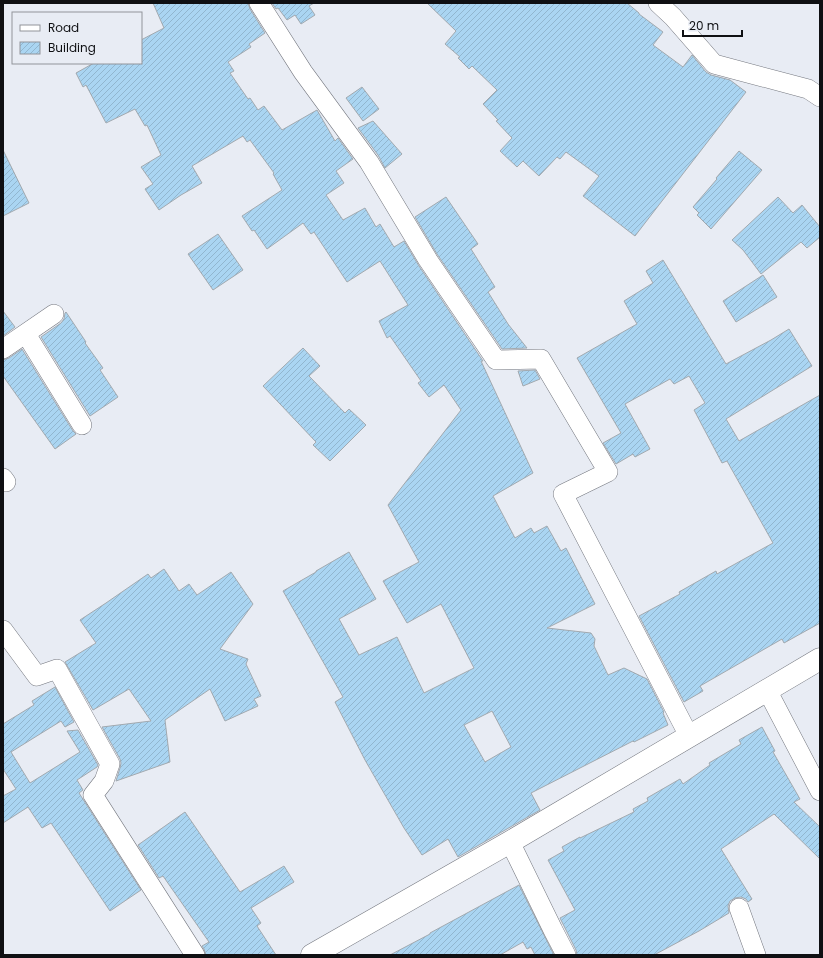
<svg xmlns="http://www.w3.org/2000/svg" width="823" height="958" font-family="Poppins,sans-serif">
  <style>
    .building { fill: url(#building-hatch); stroke: #a2a9af; fill-rule: evenodd }
    .lines { fill: none; stroke-linecap: round; stroke-linejoin: round }
    .minor-casing { stroke: #74777f; stroke-width: 20 }
    .secondary-casing { stroke: #74777f; stroke-width: 23 }
    .minor { stroke: #fff; stroke-width: 19 }
    .secondary { stroke: #fff; stroke-width: 22 }
  </style>
  <defs>
    <pattern id="building-hatch" width="6" height="6" patternUnits="userSpaceOnUse"><rect width="6" height="6" fill="#aad5f2"/><path d="M-1 1l2-2M0 6l6-6M5 7l2-2" fill="none" stroke="#91b6cf"/></pattern>
  </defs>
  <rect width="100%" height="100%" fill="#e8ecf4"/>
  <g class="building">
    <path d="M 153,3 L 248,3 L 250,9 L 265,33 L 249,44 L 251,47 L 228,62 L 234,71 L 230,73 L 248,99 L 250,98 L 258,110 L 264,106 L 282,130 L 317,110 L 335,141 L 338,138 L 353,159 L 336,171 L 344,183 L 326,195 L 343,220 L 365,208 L 376,227 L 380,224 L 394,247 L 404,241 L 419,266 L 483,361 L 481,361 L 533,473 L 493,496 L 515,538 L 531,528 L 534,533 L 547,526 L 561,551 L 566,548 L 595,604 L 547,628 L 591,633 L 595,639 L 594,646 L 608,675 L 624,668 L 647,679 L 664,712 L 663,713 L 668,725 L 634,742 L 633,741 L 531,793 L 540,810 L 458,857 L 448,839 L 422,855 L 404,828 L 365,760 L 335,702 L 343,697 L 283,591 L 316,572 L 316,571 L 349,552 L 376,599 L 339,619 L 359,655 L 397,637 L 424,693 L 474,668 L 441,604 L 407,623 L 383,581 L 419,562 L 388,505 L 461,410 L 444,385 L 429,397 L 418,383 L 421,381 L 390,336 L 387,338 L 379,321 L 408,305 L 380,261 L 347,282 L 314,232 L 311,234 L 303,223 L 267,249 L 254,230 L 252,231 L 242,216 L 282,190 L 273,174 L 274,173 L 250,140 L 247,142 L 243,136 L 192,166 L 202,183 L 181,195 L 159,210 L 145,189 L 153,184 L 141,167 L 161,155 L 147,125 L 145,126 L 135,109 L 106,123 L 86,85 L 83,87 L 76,73 L 94,63 L 141,63 L 141,40 L 164,28 ZM 492,711 L 511,747 L 485,762 L 464,725 Z"/>
    <path d="M 272,3 L 314,3 L 309,6 L 315,15 L 301,24 L 295,15 L 287,20 L 278,8 L 276,9 Z"/>
    <path d="M 427,3 L 627,3 L 639,13 L 639,14 L 663,32 L 653,45 L 683,67 L 692,55 L 706,72 L 711,75 L 730,80 L 746,92 L 635,236 L 583,196 L 599,176 L 566,152 L 560,159 L 557,157 L 539,176 L 523,161 L 517,167 L 500,151 L 512,138 L 496,121 L 498,120 L 483,104 L 497,90 L 472,66 L 469,69 L 458,58 L 460,57 L 445,44 L 456,31 Z"/>
    <path d="M 362,87 L 379,109 L 363,121 L 346,98 Z"/>
    <path d="M 373,121 L 402,154 L 385,168 L 378,155 L 358,128 Z"/>
    <path d="M 3,150 L 29,203 L 3,216 Z"/>
    <path d="M 739,151 L 762,170 L 711,229 L 697,215 L 699,213 L 693,207 L 717,179 L 716,178 Z"/>
    <path d="M 446,197 L 478,244 L 471,249 L 495,287 L 488,292 L 508,324 L 527,348 L 502,349 L 437,254 L 415,217 Z"/>
    <path d="M 778,197 L 793,213 L 802,205 L 820,227 L 820,237 L 807,248 L 801,242 L 761,274 L 743,250 L 732,240 Z"/>
    <path d="M 218,234 L 243,270 L 213,290 L 188,254 Z"/>
    <path d="M 663,260 L 726,364 L 771,340 L 789,329 L 812,366 L 726,419 L 739,441 L 820,395 L 820,623 L 784,643 L 782,639 L 700,686 L 703,691 L 684,702 L 639,616 L 680,594 L 679,592 L 716,571 L 717,574 L 773,543 L 727,461 L 722,463 L 694,410 L 705,403 L 689,376 L 674,384 L 670,379 L 625,404 L 650,449 L 635,457 L 633,454 L 616,464 L 603,443 L 621,433 L 577,358 L 637,324 L 624,301 L 653,283 L 646,271 Z"/>
    <path d="M 763,275 L 777,297 L 736,322 L 723,301 Z"/>
    <path d="M 3,311 L 15,327 L 3,336 Z"/>
    <path d="M 66,312 L 86,342 L 85,343 L 103,368 L 100,370 L 118,397 L 90,416 L 41,337 L 61,323 L 64,319 L 65,313 Z"/>
    <path d="M 303,348 L 320,366 L 309,376 L 345,413 L 349,409 L 366,425 L 330,461 L 313,445 L 316,442 L 263,386 Z"/>
    <path d="M 22,349 L 73,431 L 76,434 L 55,449 L 3,376 L 3,360 L 9,358 Z"/>
    <path d="M 535,370 L 540,379 L 523,386 L 518,371 Z"/>
    <path d="M 164,569 L 179,591 L 189,584 L 197,595 L 231,572 L 253,604 L 220,649 L 248,659 L 246,664 L 261,696 L 254,699 L 258,706 L 225,721 L 210,689 L 165,720 L 170,762 L 116,781 L 120,768 L 121,763 L 120,759 L 102,727 L 151,721 L 129,689 L 93,710 L 65,662 L 96,643 L 80,620 L 106,603 L 148,574 L 151,578 Z"/>
    <path d="M 55,687 L 74,722 L 65,727 L 61,721 L 11,752 L 30,783 L 80,752 L 67,731 L 78,730 L 98,765 L 97,767 L 77,780 L 83,790 L 79,793 L 141,890 L 110,911 L 51,823 L 42,828 L 28,807 L 3,823 L 3,796 L 16,789 L 3,769 L 3,724 L 34,705 L 32,701 Z"/>
    <path d="M 762,727 L 775,751 L 773,752 L 800,799 L 794,802 L 820,827 L 820,859 L 774,814 L 721,849 L 752,899 L 748,902 L 746,899 L 741,897 L 735,898 L 730,901 L 728,906 L 729,913 L 699,931 L 654,955 L 577,955 L 576,950 L 560,918 L 575,910 L 548,860 L 564,851 L 562,847 L 580,837 L 580,838 L 634,812 L 633,809 L 648,801 L 647,798 L 680,779 L 683,784 L 710,765 L 709,763 L 741,744 L 739,740 Z"/>
    <path d="M 185,812 L 240,892 L 284,866 L 294,882 L 251,908 L 261,923 L 257,926 L 276,955 L 206,955 L 204,949 L 202,946 L 209,942 L 163,876 L 159,878 L 138,845 Z"/>
    <path d="M 519,885 L 554,955 L 535,955 L 531,947 L 527,949 L 523,942 L 500,955 L 390,955 L 430,934 L 430,933 Z"/>
  </g>
  <g class="lines">
    <g class="minor-casing">
      <g id="minor">
        <path d="M 259,3 L 303,72 L 369,162 L 428,260 L 496,360 L 541,359 L 608,472 L 563,494 L 689,736"/>
        <path d="M 658,3 L 673,17 L 714,64 L 808,89 L 820,97"/>
        <path d="M 26,334 L 82,425"/>
        <path d="M 3,349 L 54,314"/>
        <path d="M 3,478 L 6,482"/>
        <path d="M 3,630 L 37,676 L 57,669 L 110,764 L 104,781 L 93,795 L 195,955"/>
        <path d="M 767,690 L 820,791"/>
        <path d="M 510,842 L 553,930 L 566,955"/>
        <path d="M 739,908 L 756,955"/>
      </g>
    </g>
    <g class="secondary-casing">
      <path id="secondary" d="M 312,955 L 510,842 L 820,659"/>
    </g>
    <use href="#minor" class="minor"/>
    <use href="#secondary" class="secondary"/>
  </g>
  <rect width="823" height="958" fill="none" stroke="#0f1013" stroke-width="8"/>
  <rect x="12" y="12" width="130" height="52" fill="#e8ecf4" stroke="#91949a"/>
  <rect x="20" y="25" width="20" height="6" fill="#ffffff" stroke="#91949a"/>
  <text x="48" y="32" font-size="12" fill="#0f1013">Road</text>
  <rect x="20" y="42" width="20" height="12" fill="url(#building-hatch)" stroke="#91949a"/>
  <text x="48" y="52" font-size="12" fill="#0f1013">Building</text>
  <path d="M683 30v6h59v-6" fill="none" stroke="#0f1013" stroke-width="2"/>
  <text x="689" y="30" font-size="12" fill="#0f1013" stroke="#e8ecf4" stroke-width="3" paint-order="stroke">20 m</text>
</svg>
